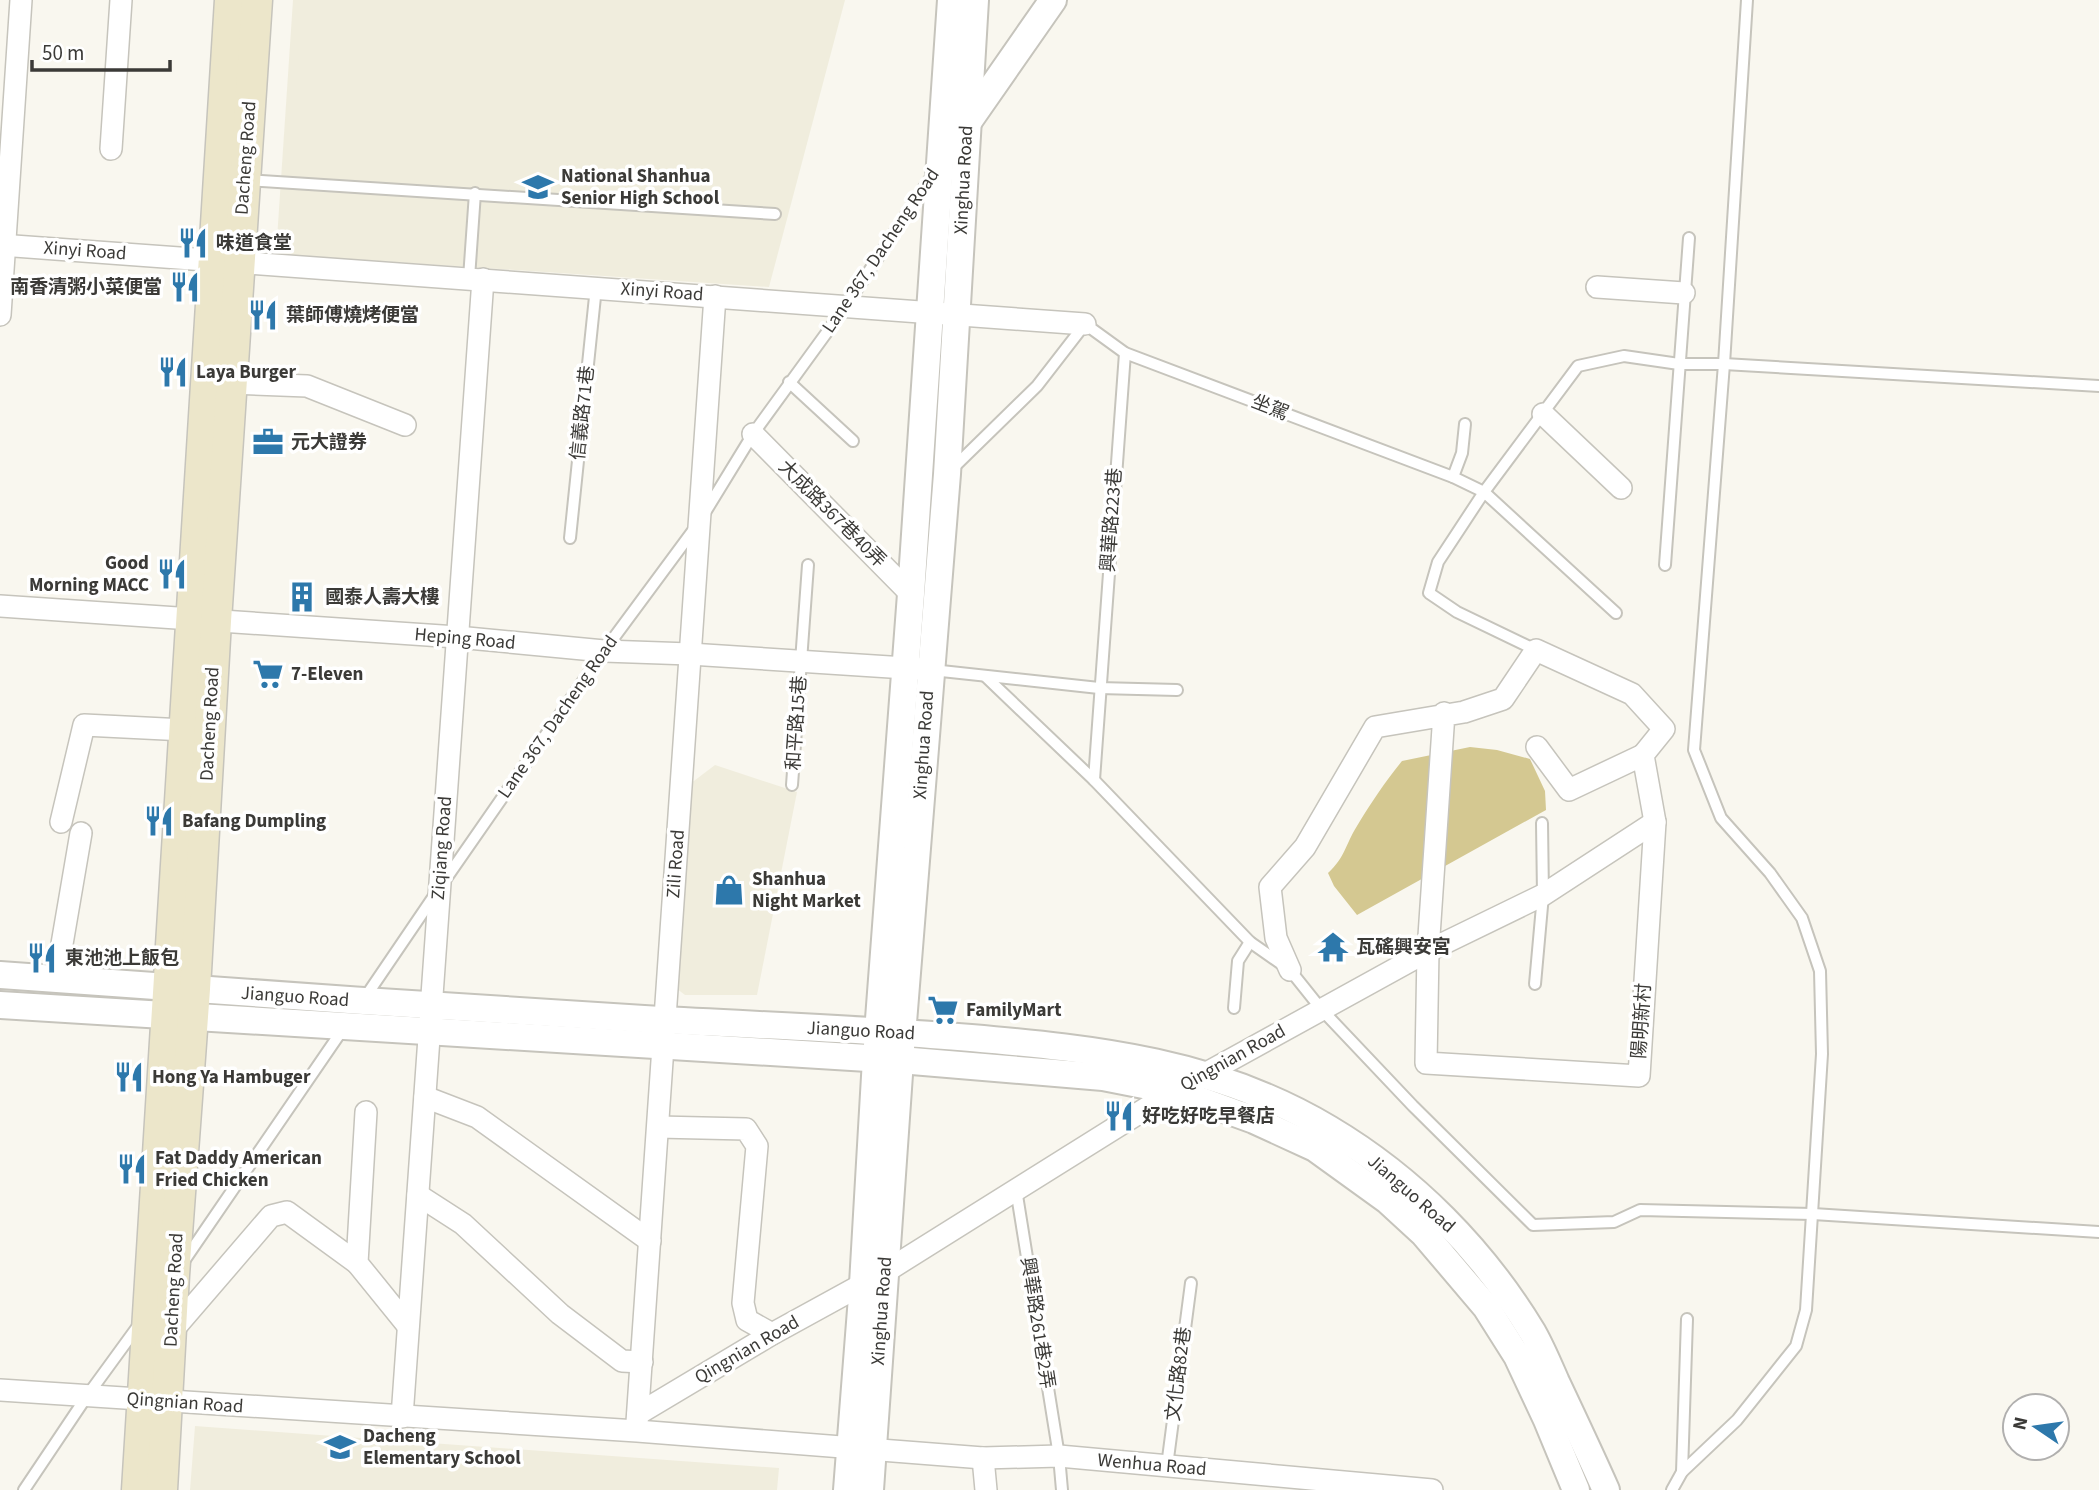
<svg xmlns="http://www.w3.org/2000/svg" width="2099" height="1490" font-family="'Source Sans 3','Noto Sans TC',sans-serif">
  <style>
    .built { fill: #f0eddd }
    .green { fill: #d4c891 }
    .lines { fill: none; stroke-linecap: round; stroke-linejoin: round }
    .service-casing { stroke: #c6c4bc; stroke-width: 14 }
    .minor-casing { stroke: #c6c4bc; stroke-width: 24 }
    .tertiary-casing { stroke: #c6c4bc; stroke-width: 30 }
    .secondary-casing { stroke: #c6c4bc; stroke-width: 33 }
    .service { stroke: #fff; stroke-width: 10 }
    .minor { stroke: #fff; stroke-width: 21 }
    .tertiary { stroke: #fff; stroke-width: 26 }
    .secondary { stroke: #ece6ca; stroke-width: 30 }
    .labels { text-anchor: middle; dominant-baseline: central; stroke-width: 7; stroke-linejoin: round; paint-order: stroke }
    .street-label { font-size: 19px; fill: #3b3a37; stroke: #fff }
    .poi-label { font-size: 19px; font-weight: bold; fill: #3b3a37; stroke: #fff; text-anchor: start }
  </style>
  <rect width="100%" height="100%" fill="#f9f7ef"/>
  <g class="built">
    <path d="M 293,0 L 845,0 L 769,287 L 276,254 Z"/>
    <path d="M 715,765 L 797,792 L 757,995 L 685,995 L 676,988 L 686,787 Z"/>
    <path d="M 195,1426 L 779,1468 L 777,1490 L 190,1490 Z"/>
  </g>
  <path class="green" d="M 1470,747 L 1497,750 L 1530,759 L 1545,791 L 1546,810 L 1357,915 L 1334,886 L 1328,873 C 1346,856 1345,845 1357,826 C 1371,803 1385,782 1402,761 Z"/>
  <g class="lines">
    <g class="service-casing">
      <g id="service">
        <path d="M 247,180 L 775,214"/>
        <path d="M 469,278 L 475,193"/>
        <path d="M 789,382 L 853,441"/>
        <path d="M 951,470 L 1037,386 L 1085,324 L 1125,353 L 1453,477 L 1484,492 L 1616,613"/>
        <path d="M 1453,477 L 1462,453 L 1465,424"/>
        <path d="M 704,514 L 753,434 L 846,306 L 933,174"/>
        <path d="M 570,538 L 596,287"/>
        <path d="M 1665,565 L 1689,238"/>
        <path d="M 1536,650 L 1457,612 L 1429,593 L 1438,562 L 1484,492 L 1578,366 L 1624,356 L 1679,364 L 1724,364 L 2099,386"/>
        <path d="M 932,670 L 1099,688 L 1177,690"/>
        <path d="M 985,676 L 1094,780 L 1250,942 L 1290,970 L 1322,1010 L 1413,1106 L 1533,1225 L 1614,1222 L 1640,1210 L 1813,1214 L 2099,1232"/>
        <path d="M 1094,780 L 1125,353"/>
        <path d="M 792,785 L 808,565"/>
        <path d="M 443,883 L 604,651 L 695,528"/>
        <path d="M 1535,984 L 1543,895 L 1542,823"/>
        <path d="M 364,999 L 434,896"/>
        <path d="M 1234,1008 L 1238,961 L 1250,942"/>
        <path d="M 1016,1189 L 1059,1456 L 1062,1490"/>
        <path d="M 184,1261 L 343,1029"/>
        <path d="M 1167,1466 L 1191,1283"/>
        <path d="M 1682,1472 L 1687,1319"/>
        <path d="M 24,1490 L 87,1396 L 138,1326"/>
        <path d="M 1672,1490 L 1682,1472 L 1737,1420 L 1796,1346 L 1806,1310 L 1822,1054 L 1820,971 L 1802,918 L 1770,873 L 1721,818 L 1694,750 L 1724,364 L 1747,0"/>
      </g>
    </g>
    <g class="minor-casing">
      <g id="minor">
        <path d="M 111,149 L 121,0"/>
        <path d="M 0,245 L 1085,324"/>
        <path d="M 1597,287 L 1684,293"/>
        <path d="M 0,315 L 21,0"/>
        <path d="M 231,383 L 307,386 L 405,425"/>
        <path d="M 1543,414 L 1621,488"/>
        <path d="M 753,434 L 911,594"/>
        <path d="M 0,606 L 457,637 L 604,651 L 690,654 L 921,669"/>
        <path d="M 1537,747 L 1569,790 L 1643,755"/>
        <path d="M 61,822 L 84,725 L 185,730"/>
        <path d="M 1290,970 L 1276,938 L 1270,887 L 1305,847 L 1375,727 L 1464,712 L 1503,699 L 1536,650 L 1632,694 L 1664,729 L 1643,755 L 1655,822 L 1639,1076 L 1426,1063 L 1428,951 L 1444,713"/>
        <path d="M 56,979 L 81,833"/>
        <path d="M 425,1097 L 477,1117 L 650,1241"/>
        <path d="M 366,1112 L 357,1263 L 408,1326"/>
        <path d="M 658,1127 L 746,1129 L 757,1146 L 743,1303 L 747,1320 L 772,1334"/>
        <path d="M 418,1195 L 463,1224 L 560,1314 L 622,1361 L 642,1362"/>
        <path d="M 173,1330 L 271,1216 L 287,1212 L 357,1263"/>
        <path d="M 0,1390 L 637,1431 L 983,1458 L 1059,1456 L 1432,1490"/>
        <path d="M 638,1414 L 772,1334 L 885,1272 L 1174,1091 L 1428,951 L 1543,895 L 1655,822"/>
        <path d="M 402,1417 L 483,279"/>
        <path d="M 637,1422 L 715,296"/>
        <path d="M 983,1458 L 986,1490"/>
      </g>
    </g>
    <g class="tertiary-casing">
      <g id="tertiary">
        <path d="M 968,122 L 1053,0"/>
        <path d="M 0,975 C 215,991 429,1006 644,1019 C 753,1025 863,1029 971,1038 C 1097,1049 1218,1062 1329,1129 C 1413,1179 1483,1250 1533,1333 C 1542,1349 1549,1366 1556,1382 C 1573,1418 1590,1454 1606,1490"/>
        <path d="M 0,1005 L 900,1060 L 1103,1077 L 1174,1091 L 1254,1120 L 1315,1148 L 1387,1200 L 1424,1234 L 1486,1307 L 1517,1356 L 1547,1420 L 1576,1490"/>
        <path d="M 847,1490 L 863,1284 L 876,1059 L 911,594 L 951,0"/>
        <path d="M 870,1490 L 900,1060 L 947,474 L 975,0"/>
      </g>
    </g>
    <g class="secondary-casing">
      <g id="secondary">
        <path d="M 137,1490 L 230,0"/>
        <path d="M 162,1490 L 174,1275 L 195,989 L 216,621 L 257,0"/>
      </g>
    </g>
    <use href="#service" class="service"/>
    <use href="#minor" class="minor"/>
    <use href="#tertiary" class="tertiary"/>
    <use href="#secondary" class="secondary"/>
  </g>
  <defs>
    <g id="school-bare" transform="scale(2.415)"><path d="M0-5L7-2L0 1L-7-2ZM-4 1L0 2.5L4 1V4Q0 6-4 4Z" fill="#2d78ab" stroke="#fff" stroke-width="2.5" paint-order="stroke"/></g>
    <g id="restaurant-bare" transform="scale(2.415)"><path d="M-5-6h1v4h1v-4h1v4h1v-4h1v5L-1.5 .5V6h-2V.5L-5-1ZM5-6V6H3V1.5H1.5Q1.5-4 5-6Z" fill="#2d78ab" stroke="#fff" stroke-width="2.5" paint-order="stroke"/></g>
    <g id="office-bare" transform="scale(2.415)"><path d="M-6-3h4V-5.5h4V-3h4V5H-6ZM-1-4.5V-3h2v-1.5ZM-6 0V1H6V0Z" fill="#2d78ab" stroke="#fff" stroke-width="2.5" paint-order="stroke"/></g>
    <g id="building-bare" transform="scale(2.415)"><path d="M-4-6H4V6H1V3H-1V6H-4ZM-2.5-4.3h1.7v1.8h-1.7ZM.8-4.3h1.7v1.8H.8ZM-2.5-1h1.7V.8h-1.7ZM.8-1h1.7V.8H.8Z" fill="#2d78ab" stroke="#fff" stroke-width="2.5" paint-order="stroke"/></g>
    <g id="supermarket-bare" transform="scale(2.415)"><path d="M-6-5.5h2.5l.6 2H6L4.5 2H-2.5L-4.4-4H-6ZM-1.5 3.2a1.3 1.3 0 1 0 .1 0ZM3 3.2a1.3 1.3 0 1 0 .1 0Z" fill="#2d78ab" stroke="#fff" stroke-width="2.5" paint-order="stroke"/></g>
    <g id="shop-bare" transform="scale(2.415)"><path d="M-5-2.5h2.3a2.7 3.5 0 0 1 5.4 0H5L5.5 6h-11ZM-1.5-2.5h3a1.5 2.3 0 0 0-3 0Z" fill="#2d78ab" stroke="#fff" stroke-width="2.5" paint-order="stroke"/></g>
    <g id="temple-bare" transform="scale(2.415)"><path d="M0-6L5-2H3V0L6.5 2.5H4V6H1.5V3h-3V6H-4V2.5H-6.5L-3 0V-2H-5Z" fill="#2d78ab" stroke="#fff" stroke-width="2.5" paint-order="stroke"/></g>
  </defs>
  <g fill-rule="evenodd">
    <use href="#school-bare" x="538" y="187"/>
    <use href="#restaurant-bare" x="193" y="243"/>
    <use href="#restaurant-bare" x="185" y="287"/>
    <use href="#restaurant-bare" x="263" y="315"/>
    <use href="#restaurant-bare" x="173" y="372"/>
    <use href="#office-bare" x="268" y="442"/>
    <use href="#restaurant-bare" x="172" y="574"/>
    <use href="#building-bare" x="302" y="597"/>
    <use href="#supermarket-bare" x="268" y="674"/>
    <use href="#restaurant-bare" x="159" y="821"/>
    <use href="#shop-bare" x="729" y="890"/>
    <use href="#temple-bare" x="1333" y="947"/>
    <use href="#restaurant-bare" x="42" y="958"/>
    <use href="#supermarket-bare" x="943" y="1010"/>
    <use href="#restaurant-bare" x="129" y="1077"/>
    <use href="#restaurant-bare" x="1119" y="1116"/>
    <use href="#restaurant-bare" x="132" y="1169"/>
    <use href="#school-bare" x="340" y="1447"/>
  </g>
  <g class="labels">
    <g class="street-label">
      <text transform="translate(246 158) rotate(-86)">Dacheng Road</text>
      <text transform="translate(964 180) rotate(-87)">Xinghua Road</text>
      <text transform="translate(85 251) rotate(4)">Xinyi Road</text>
      <text transform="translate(881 251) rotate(-56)">Lane 367, Dacheng Road</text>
      <text transform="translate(662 292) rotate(4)">Xinyi Road</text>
      <text transform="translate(1270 408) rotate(21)">坐駕</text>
      <text transform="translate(583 413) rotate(-84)">信義路71巷</text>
      <text transform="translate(832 514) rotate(45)">大成路367巷40弄</text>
      <text transform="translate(1112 520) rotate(-86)">興華路223巷</text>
      <text transform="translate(465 639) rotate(5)">Heping Road</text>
      <text transform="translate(558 717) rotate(-55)">Lane 367, Dacheng Road</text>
      <text transform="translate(797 723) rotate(-86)">和平路15巷</text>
      <text transform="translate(210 724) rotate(-87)">Dacheng Road</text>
      <text transform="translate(924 745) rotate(-86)">Xinghua Road</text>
      <text transform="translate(442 848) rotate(-86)">Ziqiang Road</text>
      <text transform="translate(676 864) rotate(-86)">Zili Road</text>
      <text transform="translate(295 997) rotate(4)">Jianguo Road</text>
      <text transform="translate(1642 1021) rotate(-86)">陽明新村</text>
      <text transform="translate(861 1031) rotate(3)">Jianguo Road</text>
      <text transform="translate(1233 1058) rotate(-29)">Qingnian Road</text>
      <text transform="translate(1411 1194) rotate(41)">Jianguo Road</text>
      <text transform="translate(174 1290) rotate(-87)">Dacheng Road</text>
      <text transform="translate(882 1311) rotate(-86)">Xinghua Road</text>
      <text transform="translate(1037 1323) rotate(81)">興華路261巷2弄</text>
      <text transform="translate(747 1350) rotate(-30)">Qingnian Road</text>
      <text transform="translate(1179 1374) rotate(-83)">文化路82巷</text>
      <text transform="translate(185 1403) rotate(4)">Qingnian Road</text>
      <text transform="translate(1152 1465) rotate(5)">Wenhua Road</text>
    </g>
    <g class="poi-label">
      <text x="561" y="176">National Shanhua<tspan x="561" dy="22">Senior High School</tspan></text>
      <text x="216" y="243">味道食堂</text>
      <text x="162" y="287" text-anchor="end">南香清粥小菜便當</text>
      <text x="286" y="315">葉師傅燒烤便當</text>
      <text x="196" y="372">Laya Burger</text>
      <text x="291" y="442">元大證券</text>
      <text x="149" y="563" text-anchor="end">Good<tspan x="149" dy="22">Morning MACC</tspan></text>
      <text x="325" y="597">國泰人壽大樓</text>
      <text x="291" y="674">7-Eleven</text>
      <text x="182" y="821">Bafang Dumpling</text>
      <text x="752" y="879">Shanhua<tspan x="752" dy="22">Night Market</tspan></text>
      <text x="1356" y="947">瓦磘興安宮</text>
      <text x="65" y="958">東池池上飯包</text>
      <text x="966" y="1010">FamilyMart</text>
      <text x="152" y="1077">Hong Ya Hambuger</text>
      <text x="1142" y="1116">好吃好吃早餐店</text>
      <text x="155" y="1158">Fat Daddy American<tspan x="155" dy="22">Fried Chicken</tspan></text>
      <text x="363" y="1436">Dacheng<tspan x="363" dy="22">Elementary School</tspan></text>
    </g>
  </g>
  <g transform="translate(2036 1427) rotate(283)"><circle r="33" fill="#ffffff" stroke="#b1b0af" stroke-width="2"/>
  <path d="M0-5L12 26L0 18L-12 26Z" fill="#2d78ab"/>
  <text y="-10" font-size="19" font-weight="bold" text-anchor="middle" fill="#3b3a37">N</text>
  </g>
  <path d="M32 60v10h138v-10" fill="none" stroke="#3b3a37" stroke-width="3.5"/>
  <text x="42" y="60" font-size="21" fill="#3b3a37" stroke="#ffffff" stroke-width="5" paint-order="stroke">50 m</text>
</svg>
